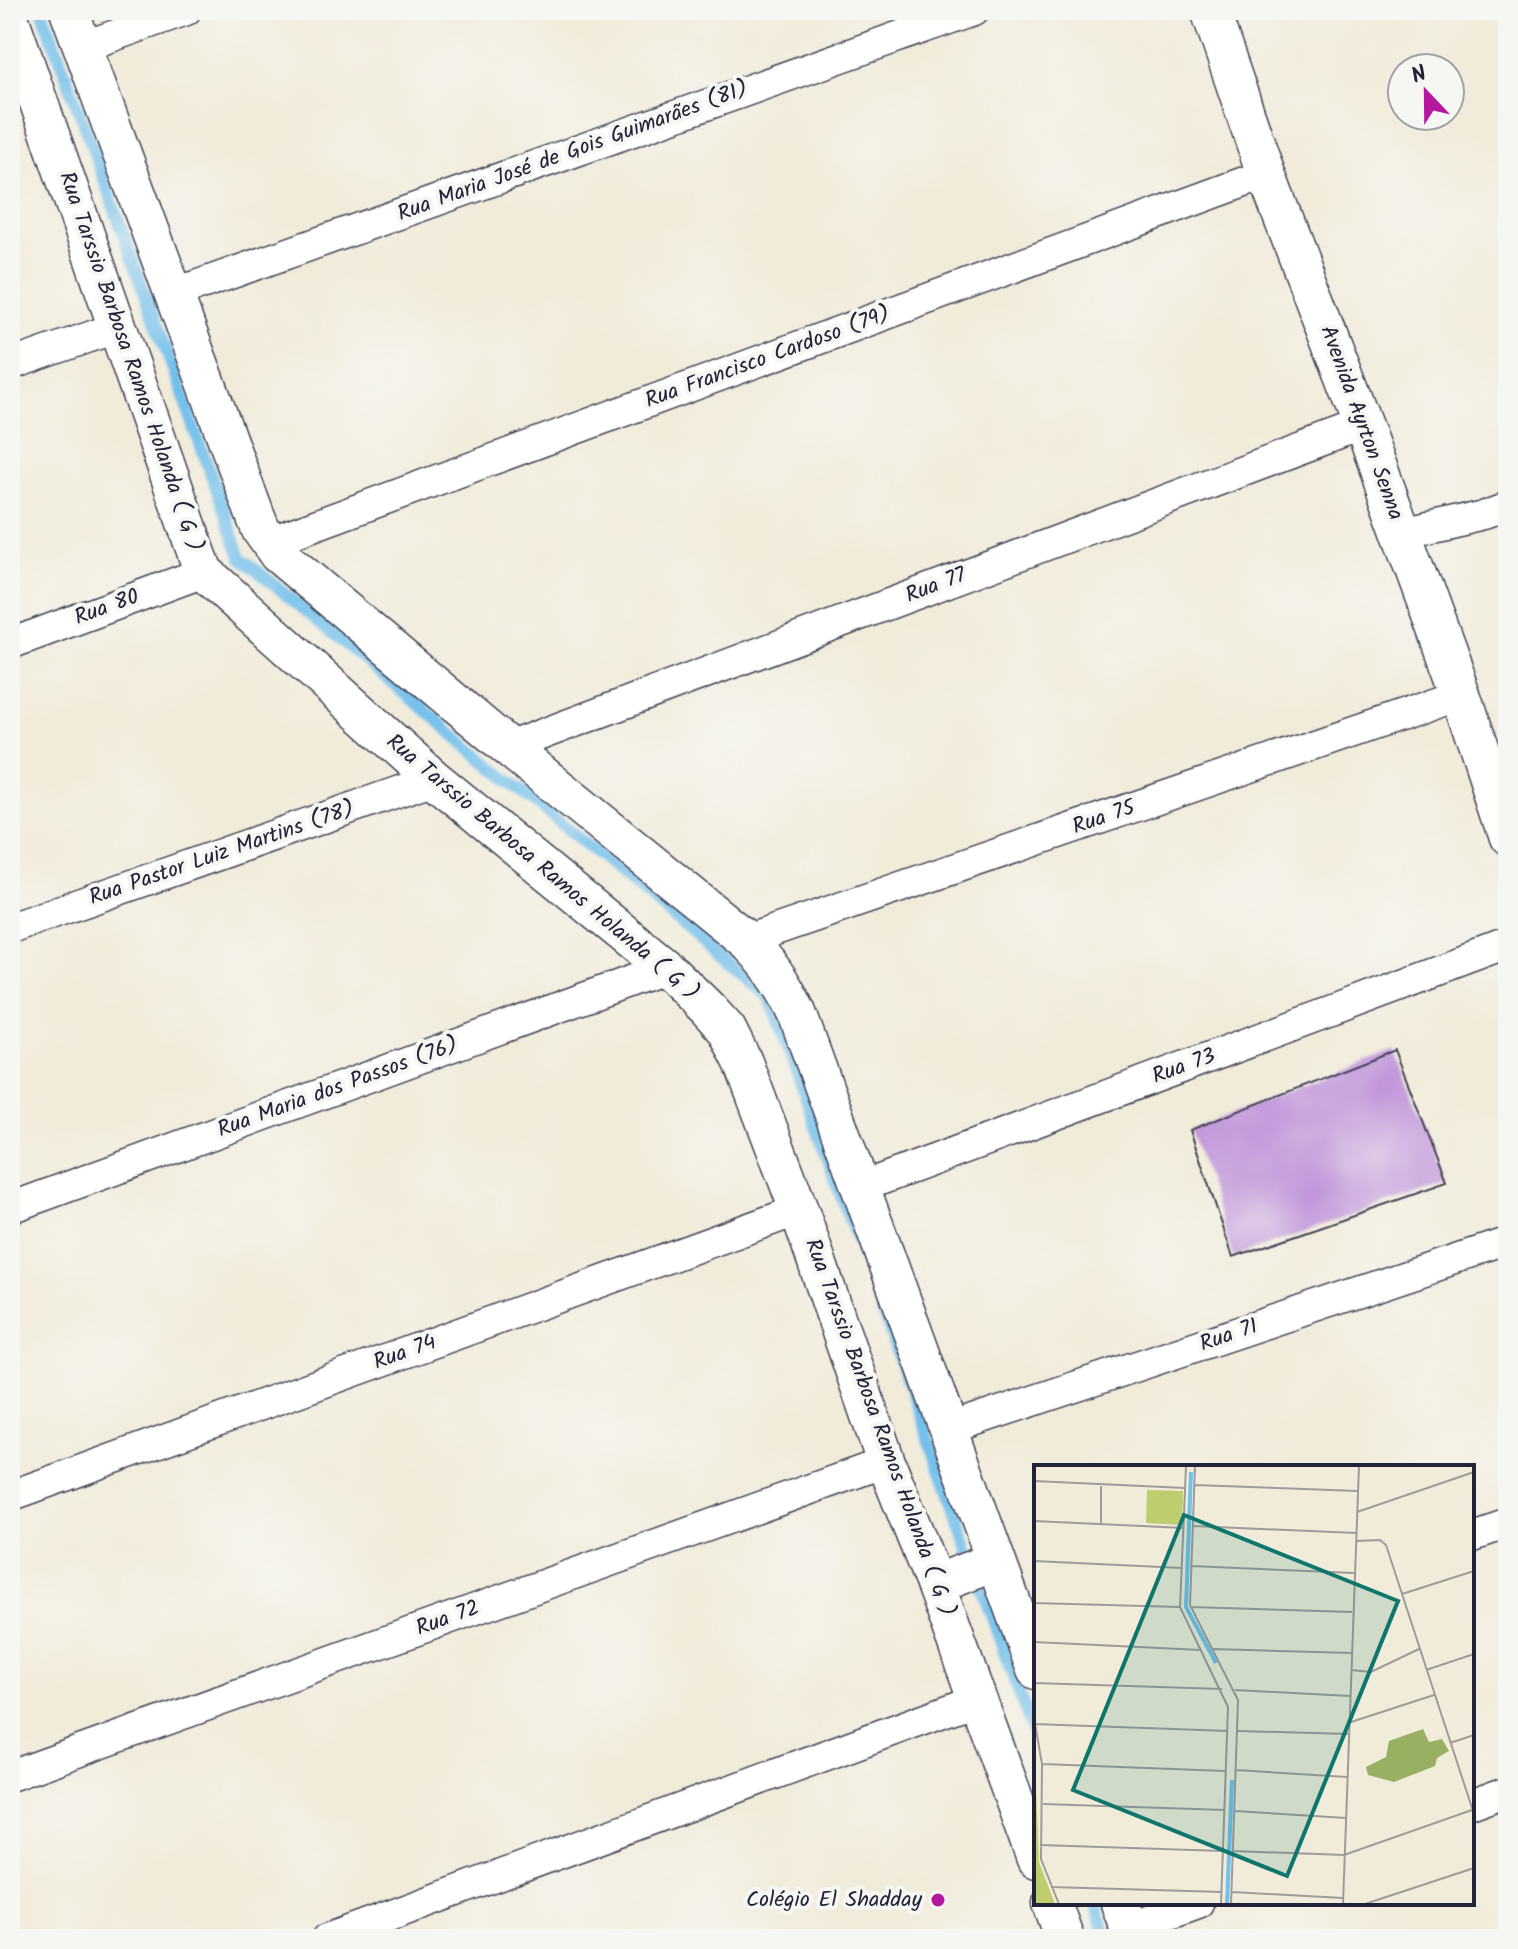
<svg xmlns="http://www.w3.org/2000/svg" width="1518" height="1949" font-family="Kalam,sans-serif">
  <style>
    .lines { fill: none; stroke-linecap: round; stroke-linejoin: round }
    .stream { stroke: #72c0ec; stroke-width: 12 }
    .building { fill: #c197da }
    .minor-casing { stroke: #414053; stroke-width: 33 }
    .tertiary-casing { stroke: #414053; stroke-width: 41 }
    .minor { stroke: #fff; stroke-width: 30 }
    .tertiary { stroke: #fff; stroke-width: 38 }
    .poi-dot { fill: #b5179e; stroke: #f6f6f2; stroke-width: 3 }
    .labels { text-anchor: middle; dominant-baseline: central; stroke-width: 8; stroke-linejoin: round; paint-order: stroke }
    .street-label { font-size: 22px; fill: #22223b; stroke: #f6f6f2 }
    .poi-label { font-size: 22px; fill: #22223b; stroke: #f6f6f2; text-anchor: end }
    .inset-river { fill: none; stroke: #72c0ec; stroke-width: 4 }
    .inset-road { fill: none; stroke: #9e9b9a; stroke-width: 2 }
    .view { fill: #0f766e; fill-opacity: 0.15; stroke: #0f766e; stroke-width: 4 }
    .inset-edge { fill: none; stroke: #22223b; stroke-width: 4 }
  </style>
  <rect width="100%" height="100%" fill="#f6f6f2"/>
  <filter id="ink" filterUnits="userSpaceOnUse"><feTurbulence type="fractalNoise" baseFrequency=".0125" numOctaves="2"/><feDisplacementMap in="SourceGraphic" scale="16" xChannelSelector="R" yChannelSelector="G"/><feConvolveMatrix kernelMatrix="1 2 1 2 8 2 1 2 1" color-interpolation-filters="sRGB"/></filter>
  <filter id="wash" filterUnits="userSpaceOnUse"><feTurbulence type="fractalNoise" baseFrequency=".006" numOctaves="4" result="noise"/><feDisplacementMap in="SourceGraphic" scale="32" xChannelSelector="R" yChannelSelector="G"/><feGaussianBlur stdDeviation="1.8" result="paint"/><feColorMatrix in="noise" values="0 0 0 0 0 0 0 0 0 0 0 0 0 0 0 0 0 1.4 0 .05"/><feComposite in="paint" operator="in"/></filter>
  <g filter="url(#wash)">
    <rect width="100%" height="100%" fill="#f1ebd9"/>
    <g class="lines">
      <g class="stream">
        <path d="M 42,10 L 241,557 L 770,998 L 1036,1741"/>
        <path d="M 1094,1903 L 1107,1939"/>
      </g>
    </g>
    <g id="blocks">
      <path class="building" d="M 1395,1050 L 1447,1183 L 1233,1257 L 1190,1130 Z"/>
    </g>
  </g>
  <g filter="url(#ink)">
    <use href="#blocks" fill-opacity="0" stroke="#414053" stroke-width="2"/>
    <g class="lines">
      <g class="minor-casing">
        <g id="minor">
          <path d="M 82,47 L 186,10"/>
          <path d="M 173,294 L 974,10"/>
          <path d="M 10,365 L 118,327"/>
          <path d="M 1402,533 L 1484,514 L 1508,505"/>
          <path d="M 269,542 L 1266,174"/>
          <path d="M 10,644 L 204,572"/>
          <path d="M 508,747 L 1363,426"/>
          <path d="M 10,928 L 434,779"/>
          <path d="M 746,940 L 1461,695"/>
          <path d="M 861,1187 L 1508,946"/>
          <path d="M 10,1208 L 666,968"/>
          <path d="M 949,1429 L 1508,1242"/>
          <path d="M 10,1496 L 799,1210"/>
          <path d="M 1472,1535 L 1508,1523"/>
          <path d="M 10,1776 L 886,1462"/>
          <path d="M 1472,1804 L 1508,1791"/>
          <path d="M 1129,1928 L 1198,1903"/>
          <path d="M 327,1939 L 978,1699"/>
        </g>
      </g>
      <g class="tertiary-casing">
        <g id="tertiary">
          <path d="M 69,10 L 255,515 L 261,530 L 278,554 L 508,747 L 746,940 C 769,962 784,985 797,1013 L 1036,1670"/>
          <path d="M 1210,10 L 1266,174 L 1363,426 L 1461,695 L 1508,838"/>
          <path d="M 10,20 L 197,554 L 204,572 L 434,779 L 666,968 L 707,1008 L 727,1030 L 743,1062 L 799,1210 L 886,1462 L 935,1584 L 1036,1859"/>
          <path d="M 935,1584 L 996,1561"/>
          <path d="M 1052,1903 L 1065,1939"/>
          <path d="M 1120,1903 L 1133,1939"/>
        </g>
      </g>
      <use href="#minor" class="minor"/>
      <use href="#tertiary" class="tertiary"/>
    </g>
  </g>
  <circle class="poi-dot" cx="938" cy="1900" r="8"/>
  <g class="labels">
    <g class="street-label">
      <text transform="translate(573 152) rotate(-20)">Rua Maria José de Gois Guimarães (81)</text>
      <text transform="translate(768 358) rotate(-20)">Rua Francisco Cardoso (79)</text>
      <text transform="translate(130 362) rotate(71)">Rua Tarssio Barbosa Ramos Holanda ( G )</text>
      <text transform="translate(1361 423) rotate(70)">Avenida Ayrton Senna</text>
      <text transform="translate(936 586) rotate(-21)">Rua 77</text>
      <text transform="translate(107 608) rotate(-20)">Rua 80</text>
      <text transform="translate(1104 818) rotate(-19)">Rua 75</text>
      <text transform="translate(222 854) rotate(-19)">Rua Pastor Luiz Martins (78)</text>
      <text transform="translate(542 868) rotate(40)">Rua Tarssio Barbosa Ramos Holanda ( G )</text>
      <text transform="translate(1184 1067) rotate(-20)">Rua 73</text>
      <text transform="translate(338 1088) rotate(-20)">Rua Maria dos Passos (76)</text>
      <text transform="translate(1229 1336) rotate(-19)">Rua 71</text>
      <text transform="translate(405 1353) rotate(-20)">Rua 74</text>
      <text transform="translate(879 1428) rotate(70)">Rua Tarssio Barbosa Ramos Holanda ( G )</text>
      <text transform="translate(448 1619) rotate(-20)">Rua 72</text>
    </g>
    <g class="poi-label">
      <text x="922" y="1900">Colégio El Shadday</text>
    </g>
  </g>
  <g transform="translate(1034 1465)">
    <rect width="440" height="440" fill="#f1ebd9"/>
    <path d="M 113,25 L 149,26 L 148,60 L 112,58 ZM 0,273 L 5,397 L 21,439 L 2,439 L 0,432 Z" fill="#bfcd6f"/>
    <path d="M 389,264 L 395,277 L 408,274 L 415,286 L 403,293 L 401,301 L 360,317 L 334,310 L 332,302 L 352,292 L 355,276 Z" fill="#97b062"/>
    <path class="inset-river" d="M 157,7 L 152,142 L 182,198M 193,439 L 198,315"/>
    <path class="inset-road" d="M 152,1 L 146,142 L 194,242 L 187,439M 161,1 L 156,140 L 204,235 L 197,439M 0,16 L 151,23M 160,20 L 324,26M 323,47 L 440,7M 0,56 L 150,63M 67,59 L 67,19M 159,61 L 322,68M 322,76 L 346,75 L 352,80 L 440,349M 0,96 L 148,103M 157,101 L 320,108M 368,129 L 440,106M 0,138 L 146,142M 157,142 L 318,147M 0,177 L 167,185M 179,184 L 318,188M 317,205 L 337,207 L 385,184M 392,205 L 440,189M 0,218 L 188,224M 201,225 L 316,231M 0,253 L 8,299 L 7,394 L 25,439M 314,258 L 400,230M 0,259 L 194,266M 204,266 L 314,269M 416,278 L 440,270M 8,299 L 191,306M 202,305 L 313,312M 9,339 L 191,345M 201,346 L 312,353M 6,380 L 189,386M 199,386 L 310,390 L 438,345M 17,422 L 188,427M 198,427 L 309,433M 309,439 L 325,1M 331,439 L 440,403"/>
    <path class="view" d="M 150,50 L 364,136 L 253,411 L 39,325 Z"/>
    <rect width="440" height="440" class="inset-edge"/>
  </g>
  <rect width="1518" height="1949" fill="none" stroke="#f6f6f2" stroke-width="40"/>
  <g transform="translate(1426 92) rotate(338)"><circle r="38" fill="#f6f6f2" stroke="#a1a1a9" stroke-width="2"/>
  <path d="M0-6L14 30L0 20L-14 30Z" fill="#b5179e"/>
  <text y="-12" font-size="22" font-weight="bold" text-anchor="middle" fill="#22223b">N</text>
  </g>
</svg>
